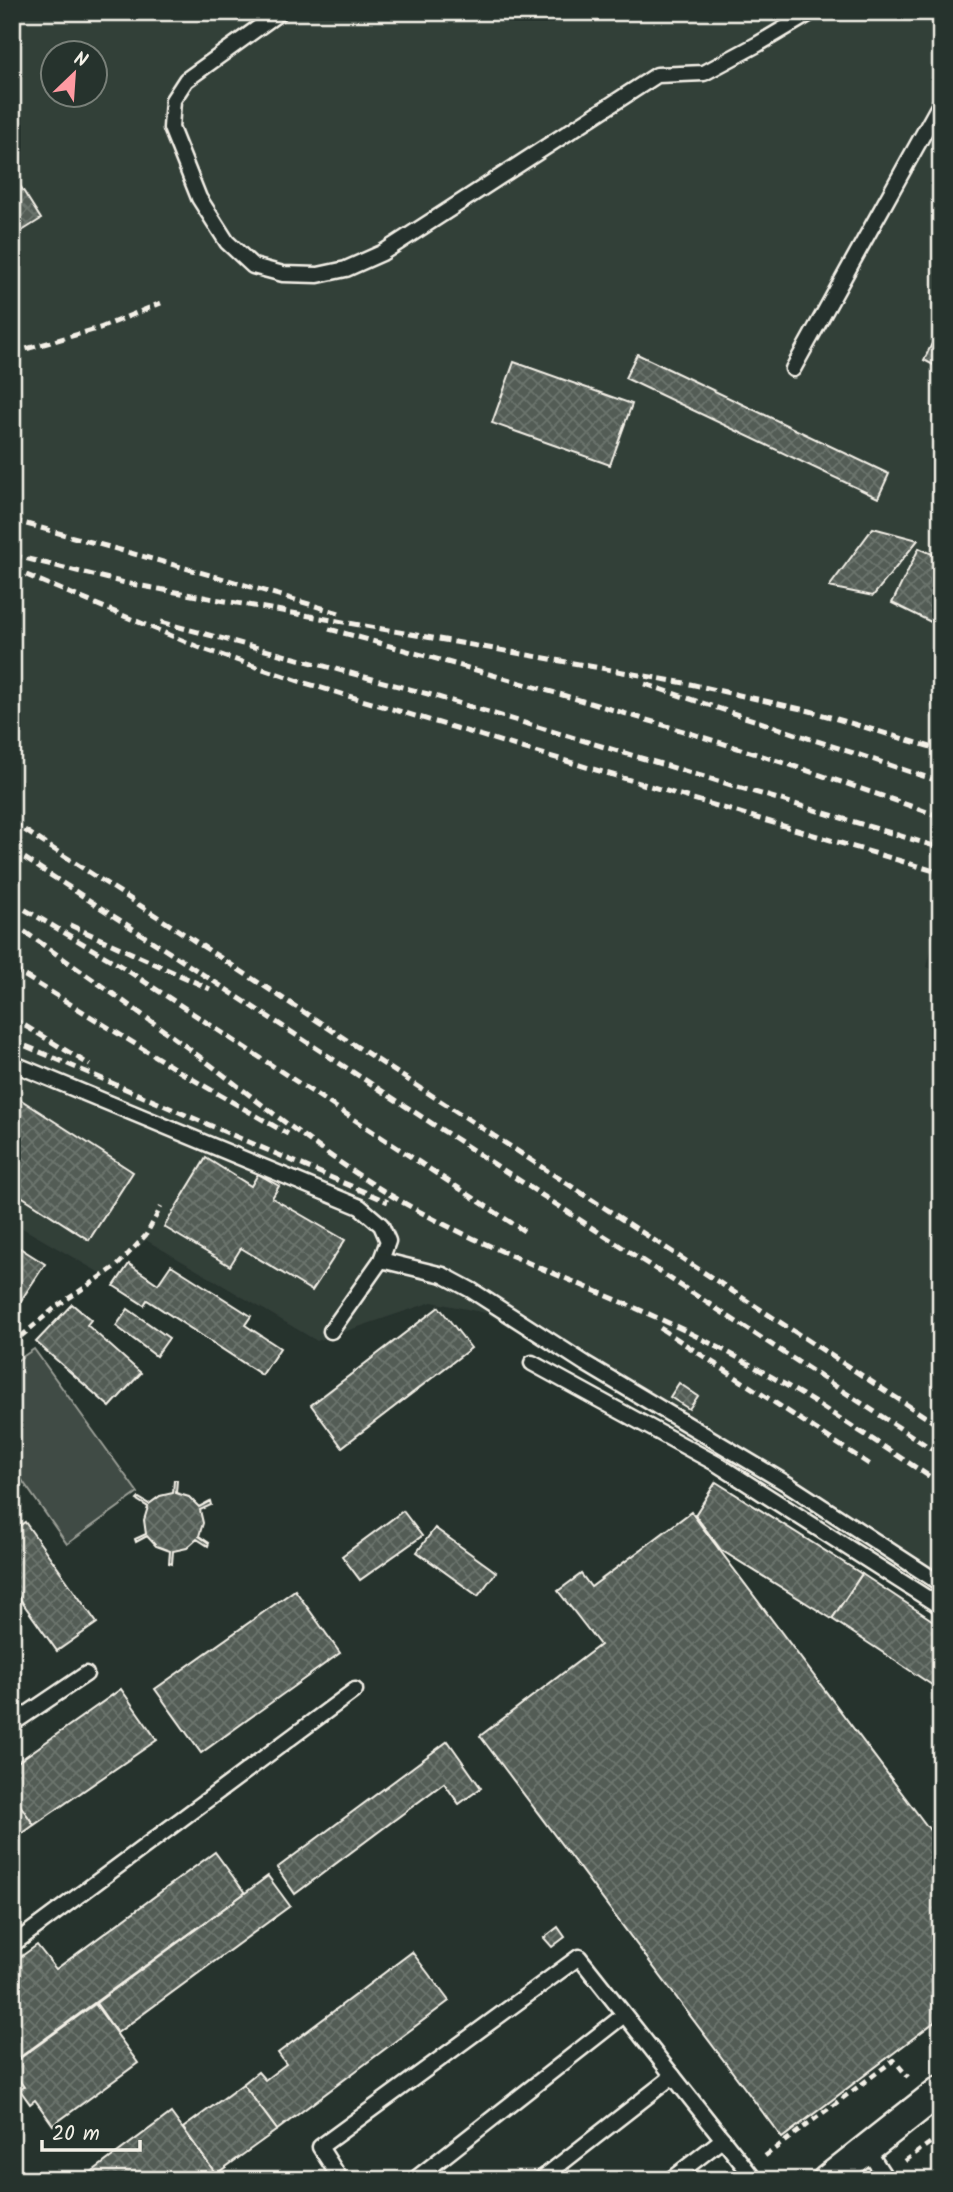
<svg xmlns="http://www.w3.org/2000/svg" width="953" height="2192" font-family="Kalam,sans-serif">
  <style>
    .built { fill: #333f39; fill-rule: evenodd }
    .pitch { fill: #414b45; stroke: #9a9e96; stroke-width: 2 }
    .building { fill: url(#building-cross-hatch); stroke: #f4f1e8; stroke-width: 2 }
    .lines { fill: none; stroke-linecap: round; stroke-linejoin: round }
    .service-casing { stroke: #f4f1e8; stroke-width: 19 }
    .minor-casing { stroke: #f4f1e8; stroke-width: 33 }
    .path { stroke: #f4f1e8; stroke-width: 4.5; stroke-dasharray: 7 5; stroke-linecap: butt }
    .service { stroke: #26332d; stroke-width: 14 }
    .minor { stroke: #26332d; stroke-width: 28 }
    .rail { stroke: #f4f1e8; stroke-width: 5; stroke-dasharray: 10 5; stroke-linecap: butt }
  </style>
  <defs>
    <pattern id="building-cross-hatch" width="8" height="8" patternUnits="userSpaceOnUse" patternTransform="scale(1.75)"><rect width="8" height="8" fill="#525c55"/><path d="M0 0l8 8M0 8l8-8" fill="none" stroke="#6c746d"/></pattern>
  </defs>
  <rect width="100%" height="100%" fill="#26332d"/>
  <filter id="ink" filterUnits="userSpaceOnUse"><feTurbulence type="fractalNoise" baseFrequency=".0143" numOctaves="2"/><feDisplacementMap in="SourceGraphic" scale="14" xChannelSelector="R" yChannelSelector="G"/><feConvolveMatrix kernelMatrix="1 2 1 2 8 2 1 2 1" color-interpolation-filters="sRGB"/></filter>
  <g filter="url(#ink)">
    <path class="built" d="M 12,12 L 941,12 L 941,939 L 934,937 L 927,967 L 941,973 L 941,1582 L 486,1313 L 432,1302 L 317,1341 L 146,1240 L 107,1277 L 12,1222 ZM 52,52 L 94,52 L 94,94 L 52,94 Z"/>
    <path class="pitch" d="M 34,1349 L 138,1493 L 67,1544 L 12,1466 L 12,1364 Z"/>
    <g class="building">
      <path d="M 12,173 L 41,219 L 14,236 L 12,233 Z"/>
      <path d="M 941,325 L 941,369 L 924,360 Z"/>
      <path d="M 637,354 L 889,474 L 878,498 L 625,378 Z"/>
      <path d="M 514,362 L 632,404 L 610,465 L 492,423 Z"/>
      <path d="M 873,528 L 918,540 L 873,596 L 829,587 Z"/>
      <path d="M 919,548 L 941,558 L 941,627 L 892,603 Z"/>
      <path d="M 12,1094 L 133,1172 L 89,1240 L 12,1190 Z"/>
      <path d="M 206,1158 L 251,1186 L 258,1174 L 279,1186 L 272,1198 L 345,1240 L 312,1291 L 241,1248 L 230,1266 L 164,1227 Z"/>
      <path d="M 12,1243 L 45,1264 L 12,1314 Z"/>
      <path d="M 129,1264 L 158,1284 L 171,1265 L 251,1316 L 245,1325 L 280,1348 L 262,1375 L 147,1300 L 144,1305 L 114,1286 Z"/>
      <path d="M 72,1304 L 91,1320 L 87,1325 L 141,1373 L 110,1407 L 36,1342 Z"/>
      <path d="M 439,1307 L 471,1348 L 342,1447 L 311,1405 Z"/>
      <path d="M 128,1309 L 169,1338 L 156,1356 L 116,1326 Z"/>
      <path d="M 679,1383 L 698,1396 L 689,1409 L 670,1397 Z"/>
      <path d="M 174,1480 L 177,1480 L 176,1493 L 189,1497 L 199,1507 L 210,1501 L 211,1505 L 200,1510 L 203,1523 L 199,1536 L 209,1543 L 208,1546 L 197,1539 L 187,1548 L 173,1551 L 172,1564 L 169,1563 L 170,1551 L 156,1546 L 147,1536 L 136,1542 L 135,1539 L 146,1534 L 144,1520 L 148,1507 L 137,1500 L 139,1498 L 149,1504 L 160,1496 L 173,1493 Z"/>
      <path d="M 716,1482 L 862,1574 L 832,1619 L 721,1550 L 695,1515 Z"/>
      <path d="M 403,1511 L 422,1536 L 360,1580 L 342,1556 Z"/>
      <path d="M 691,1512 L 941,1845 L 941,2017 L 782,2138 L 480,1736 L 600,1645 L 558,1591 L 581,1574 L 591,1587 Z"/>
      <path d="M 25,1522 L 97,1623 L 57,1651 L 12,1588 L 12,1531 Z"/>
      <path d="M 435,1528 L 496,1572 L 478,1596 L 417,1552 Z"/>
      <path d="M 862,1574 L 941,1626 L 941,1691 L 832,1619 Z"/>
      <path d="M 295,1590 L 340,1653 L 201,1753 L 155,1689 Z"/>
      <path d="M 121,1689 L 157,1740 L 34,1825 L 12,1794 L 12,1766 Z"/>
      <path d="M 448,1741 L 481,1788 L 459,1804 L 444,1783 L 295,1894 L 277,1868 Z"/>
      <path d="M 12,1794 L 34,1825 L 12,1841 Z"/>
      <path d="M 215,1852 L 245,1893 L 12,2063 L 12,1963 L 37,1945 L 56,1969 Z"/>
      <path d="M 268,1876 L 290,1906 L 117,2033 L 96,2003 Z"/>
      <path d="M 558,1927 L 565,1937 L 552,1947 L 544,1938 Z"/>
      <path d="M 412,1952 L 449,2001 L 277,2130 L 243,2084 L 258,2072 L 265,2080 L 286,2064 L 278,2053 Z"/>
      <path d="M 95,2004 L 138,2063 L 53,2125 L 35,2100 L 30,2104 L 20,2090 L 24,2087 L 12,2070 L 12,2064 Z"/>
      <path d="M 243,2084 L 277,2130 L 216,2174 L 183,2128 Z"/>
      <path d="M 171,2113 L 216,2174 L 209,2180 L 88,2180 L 86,2176 Z"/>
    </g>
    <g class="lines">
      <g class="service-casing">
        <g id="service">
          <path d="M 280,12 L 186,80 L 173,100 L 171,128 L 199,198 L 227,242 L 253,266 L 283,274 L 318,275 L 346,269 L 382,253 L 657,75 L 704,73 L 758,44 L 812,12"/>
          <path d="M 793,369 L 941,102"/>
          <path d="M 12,1063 L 360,1207 L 381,1225 L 388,1241 L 381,1260 L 331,1331"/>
          <path d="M 381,1260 L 443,1275 L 471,1290 L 586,1364 L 789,1485 L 941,1584"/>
          <path d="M 532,1363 L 717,1464 L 941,1607"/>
          <path d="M 12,1724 L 86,1674"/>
          <path d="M 12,1945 L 355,1690"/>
          <path d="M 866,2148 L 887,2180"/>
          <path d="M 341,2180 L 320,2147 L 579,1957 L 755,2180"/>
          <path d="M 414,2180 L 624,2015"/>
          <path d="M 540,2180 L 673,2076"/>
          <path d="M 670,2180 L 723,2139"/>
        </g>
      </g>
      <g class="minor-casing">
        <path id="minor" d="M 827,2180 L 941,2090"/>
      </g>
      <g class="path">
        <path d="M 12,1344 L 57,1306 L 117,1266 L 146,1235 L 161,1207"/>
        <path d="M 765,2156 L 894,2060 L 908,2077"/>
        <path d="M 905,2161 L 941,2135"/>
      </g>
      <use href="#service" class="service"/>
      <use href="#minor" class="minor"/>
      <g class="rail">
        <path d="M 12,353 L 100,328 L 161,303"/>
        <path d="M 12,520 L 228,580 L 339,613"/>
        <path d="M 12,555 L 125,583 L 690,684 L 810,711 L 941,750"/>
        <path d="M 12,569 L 203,649 L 305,683 L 941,873"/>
        <path d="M 161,622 L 428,694 L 941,848"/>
        <path d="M 329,629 C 534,686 741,744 941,817"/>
        <path d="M 645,684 L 941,782"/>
        <path d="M 12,822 L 941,1427"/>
        <path d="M 12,850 L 941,1455"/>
        <path d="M 12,902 L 116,963 L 524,1231"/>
        <path d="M 12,923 C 78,969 144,1015 208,1063 C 272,1112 334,1163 404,1203 C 498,1256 601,1289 698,1337 C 783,1379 861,1432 941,1484"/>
        <path d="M 70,925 L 210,989"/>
        <path d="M 12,968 L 187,1076 L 288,1134"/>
        <path d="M 12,1018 L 90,1065"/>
        <path d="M 12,1040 L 388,1202"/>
        <path d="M 660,1328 L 872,1466"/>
      </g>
    </g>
  </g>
  <rect width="953" height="2192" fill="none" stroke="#26332d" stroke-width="42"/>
  <rect x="21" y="21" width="911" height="2150" fill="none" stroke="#f4f1e8" stroke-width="2.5" filter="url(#ink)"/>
  <g transform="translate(74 74) rotate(25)"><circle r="33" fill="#26332d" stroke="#787f78" stroke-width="2"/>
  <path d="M0-5L12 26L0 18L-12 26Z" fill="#ff9aa2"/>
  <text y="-10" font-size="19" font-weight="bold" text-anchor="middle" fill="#f4f1e8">N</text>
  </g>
  <path d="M42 2140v10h98v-10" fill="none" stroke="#f4f1e8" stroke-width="3.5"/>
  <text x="52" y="2140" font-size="21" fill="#f4f1e8" stroke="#26332d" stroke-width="5" paint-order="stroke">20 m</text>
</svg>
